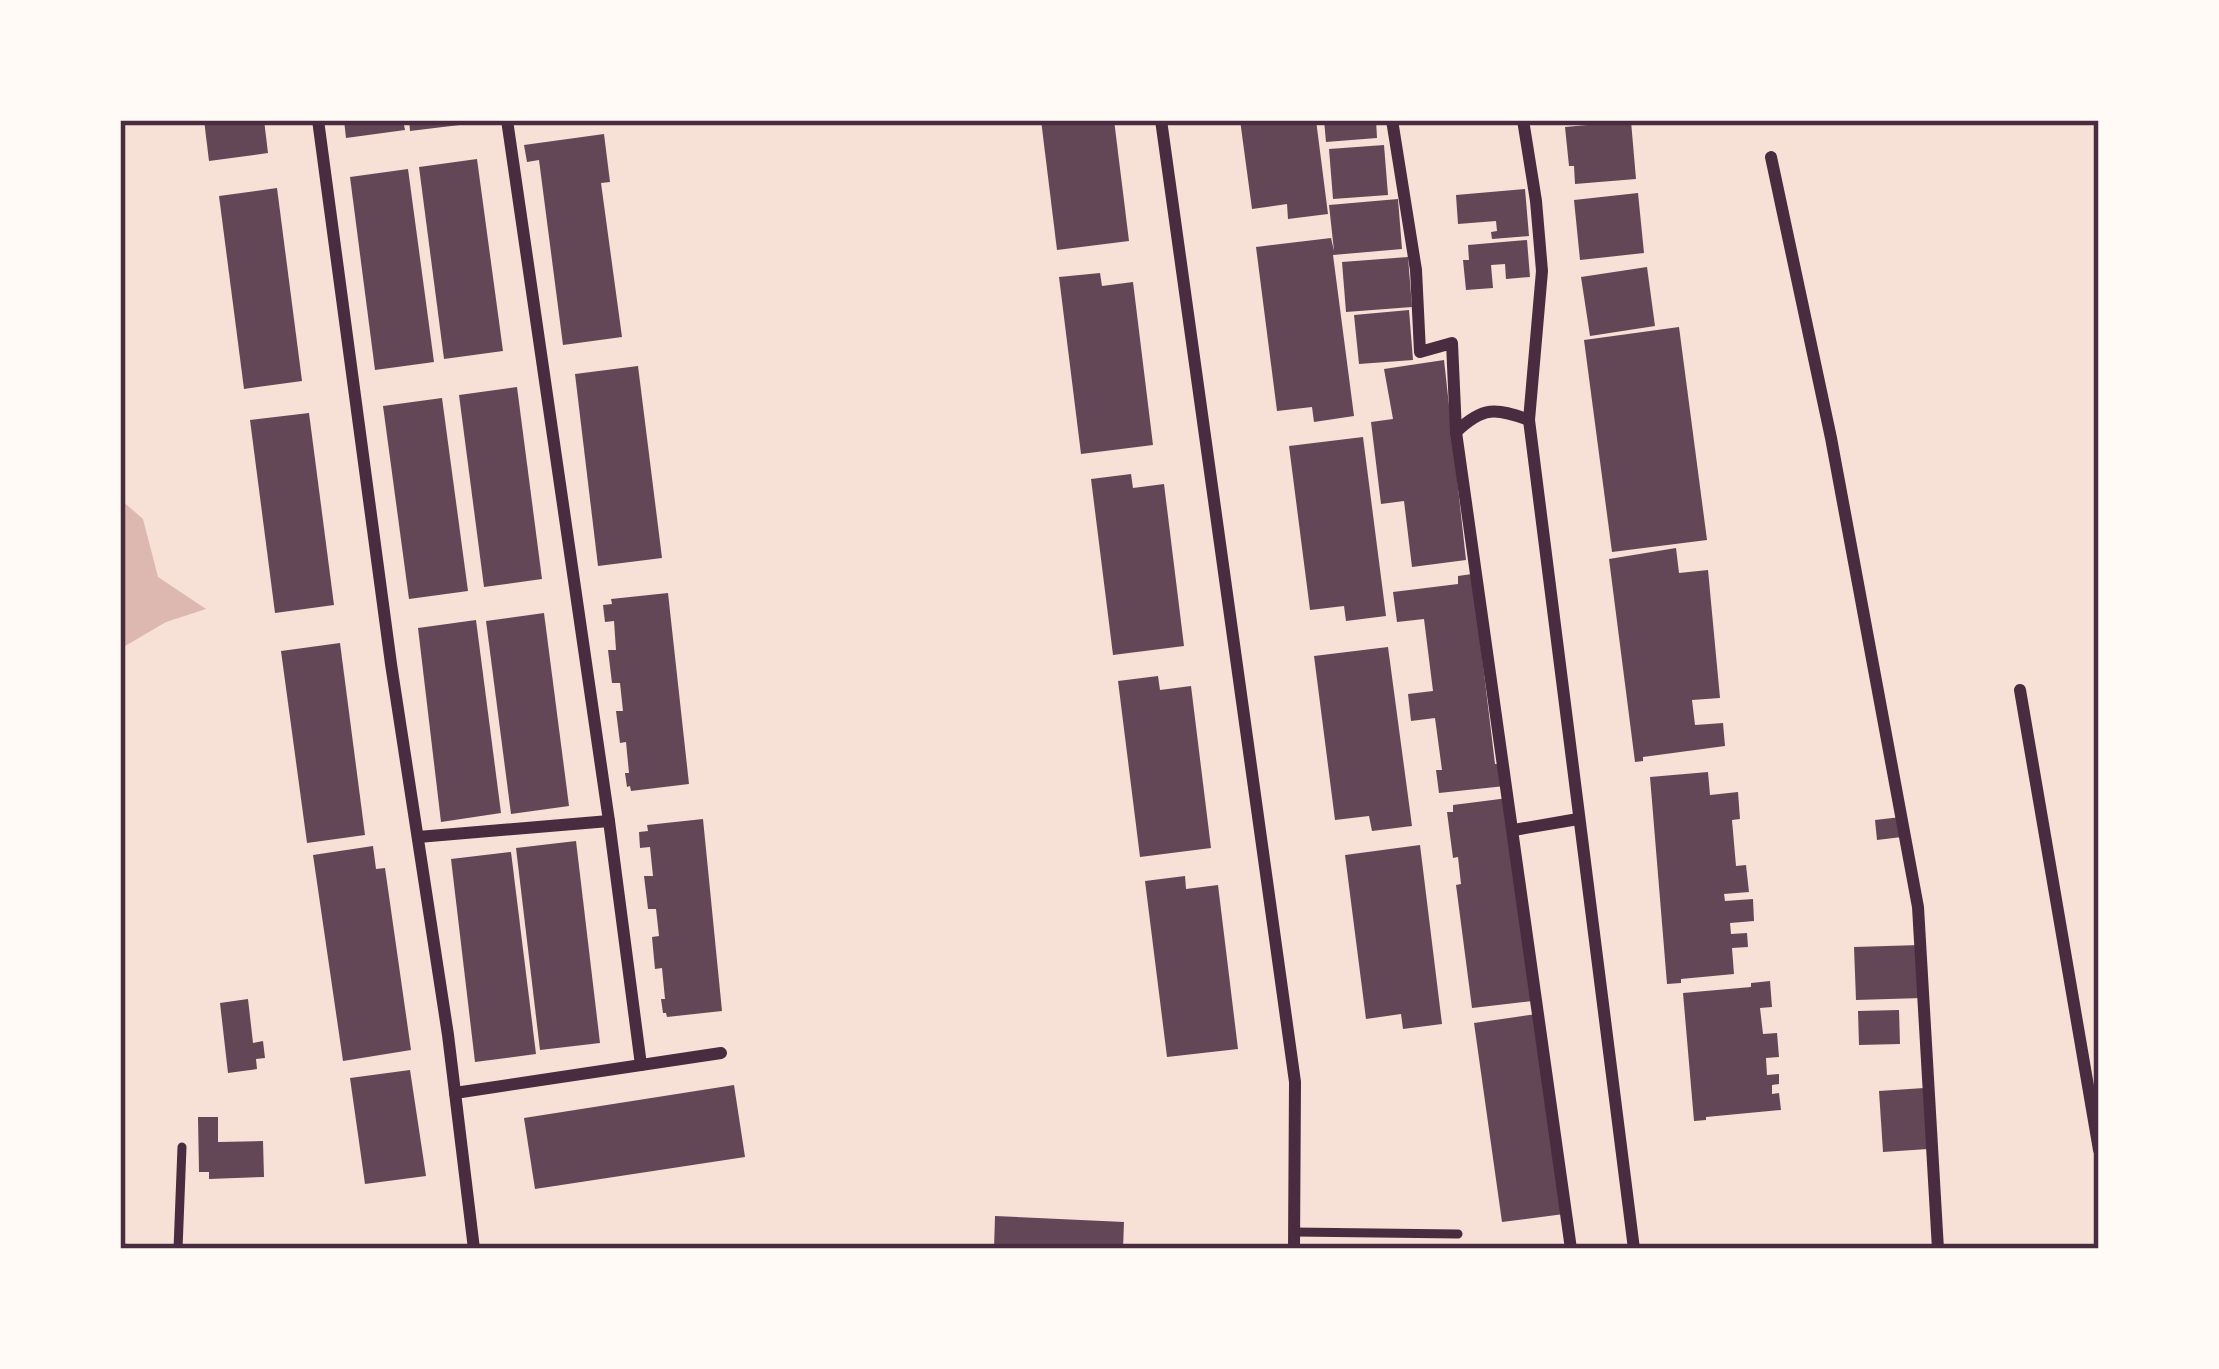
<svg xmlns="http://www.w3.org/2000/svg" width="2219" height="1369" font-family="'Alegreya Sans',sans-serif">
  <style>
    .water { fill: #dcb8b0 }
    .building { fill: #644757 }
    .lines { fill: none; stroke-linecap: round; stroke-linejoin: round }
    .service { stroke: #4a2c40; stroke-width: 9 }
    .minor { stroke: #4a2c40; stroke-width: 12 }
    .neatline { fill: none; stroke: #4a2c40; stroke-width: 4.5 }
  </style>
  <rect width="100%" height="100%" fill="#f7e1d7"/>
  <path class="water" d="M 120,499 L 143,519 L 158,577 L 206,609 L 166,622 L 120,649 Z"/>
  <g class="building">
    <path d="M 204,120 L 264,120 L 268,153 L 209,161 Z"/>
    <path d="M 344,120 L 403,120 L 405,130 L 346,138 Z"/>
    <path d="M 409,120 L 475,120 L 476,123 L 410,131 Z"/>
    <path d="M 1041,120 L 1114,120 L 1129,241 L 1057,250 Z"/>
    <path d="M 1240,120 L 1316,120 L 1328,214 L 1288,219 L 1287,204 L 1252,209 Z"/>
    <path d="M 1324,120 L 1376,120 L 1377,138 L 1326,142 Z"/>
    <path d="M 1631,121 L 1636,179 L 1575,184 L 1574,166 L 1569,166 L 1565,127 Z"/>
    <path d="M 604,134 L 610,182 L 601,183 L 622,337 L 563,345 L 539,160 L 527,162 L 524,145 Z"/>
    <path d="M 1384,145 L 1388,195 L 1333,199 L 1329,149 Z"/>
    <path d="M 477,159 L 503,351 L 444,359 L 419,167 Z"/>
    <path d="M 408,169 L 434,362 L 375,370 L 350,177 Z"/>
    <path d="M 277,188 L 302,381 L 244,389 L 219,196 Z"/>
    <path d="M 1525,189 L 1529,236 L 1492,239 L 1491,232 L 1497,231 L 1496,221 L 1458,224 L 1456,195 Z"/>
    <path d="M 1638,193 L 1644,253 L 1580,260 L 1574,200 Z"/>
    <path d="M 1398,199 L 1402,249 L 1333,255 L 1354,416 L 1314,422 L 1312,407 L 1277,411 L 1256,247 L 1331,238 L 1334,251 L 1329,205 Z"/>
    <path d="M 1527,240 L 1530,277 L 1506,279 L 1505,264 L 1491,265 L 1493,288 L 1466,290 L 1463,260 L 1469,260 L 1468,245 Z"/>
    <path d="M 1408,257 L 1412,307 L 1346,312 L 1342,262 Z"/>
    <path d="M 1647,267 L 1655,326 L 1590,336 L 1581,277 Z"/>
    <path d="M 1100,273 L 1102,286 L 1133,282 L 1153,445 L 1081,454 L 1059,277 Z"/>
    <path d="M 1409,310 L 1413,360 L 1359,364 L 1354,315 Z"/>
    <path d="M 1679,327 L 1707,540 L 1612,552 L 1584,340 Z"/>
    <path d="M 1444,360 L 1466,560 L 1412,567 L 1404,501 L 1381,504 L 1371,422 L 1393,419 L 1384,369 Z"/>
    <path d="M 638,366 L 662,558 L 598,566 L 575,374 Z"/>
    <path d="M 517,387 L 542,579 L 484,587 L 459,395 Z"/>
    <path d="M 442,398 L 468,591 L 409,599 L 383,406 Z"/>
    <path d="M 309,413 L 334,605 L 275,613 L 250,420 Z"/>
    <path d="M 1363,437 L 1386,616 L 1346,621 L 1344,606 L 1310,610 L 1289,446 Z"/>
    <path d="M 1131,474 L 1133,488 L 1164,484 L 1184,646 L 1113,655 L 1091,479 Z"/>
    <path d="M 1676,548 L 1679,573 L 1708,570 L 1720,698 L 1692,700 L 1695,725 L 1723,723 L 1725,746 L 1643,757 L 1643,761 L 1635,762 L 1609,559 Z"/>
    <path d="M 1472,574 L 1495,764 L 1502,764 L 1505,786 L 1439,793 L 1436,770 L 1442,770 L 1435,718 L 1411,721 L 1408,694 L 1433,691 L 1424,619 L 1397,622 L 1393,592 L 1458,584 L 1458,576 Z"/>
    <path d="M 668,593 L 689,784 L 631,791 L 630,786 L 627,787 L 625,773 L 629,773 L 626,742 L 620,743 L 616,711 L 623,711 L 620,683 L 612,683 L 608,650 L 616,650 L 614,621 L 605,622 L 603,605 L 612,604 L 611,599 Z"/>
    <path d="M 544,613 L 569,806 L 511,814 L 486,621 Z"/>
    <path d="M 476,620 L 501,813 L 441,822 L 418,628 Z"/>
    <path d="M 340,643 L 365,835 L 307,843 L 281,651 Z"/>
    <path d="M 1388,647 L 1412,826 L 1372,831 L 1369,816 L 1335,820 L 1314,656 Z"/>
    <path d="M 1158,676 L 1160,690 L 1191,686 L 1211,848 L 1140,857 L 1118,681 Z"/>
    <path d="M 1708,772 L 1710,795 L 1738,792 L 1740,819 L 1732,820 L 1736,866 L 1746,865 L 1749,892 L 1724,894 L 1725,901 L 1753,899 L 1754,921 L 1730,923 L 1731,934 L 1747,933 L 1748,947 L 1732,948 L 1734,974 L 1681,979 L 1681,983 L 1667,984 L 1650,777 Z"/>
    <path d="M 1508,798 L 1533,1001 L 1472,1008 L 1456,885 L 1461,884 L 1458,857 L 1453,858 L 1447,812 L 1453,812 L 1453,805 Z"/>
    <path d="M 1901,817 L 1902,837 L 1877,840 L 1875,820 Z"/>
    <path d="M 703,819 L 722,1011 L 667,1017 L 666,1013 L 663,1013 L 661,999 L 665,999 L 662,968 L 655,969 L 652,937 L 659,936 L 656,909 L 648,909 L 644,876 L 653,876 L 650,847 L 640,848 L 639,832 L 648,831 L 647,825 Z"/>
    <path d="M 576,841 L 600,1043 L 540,1050 L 516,848 Z"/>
    <path d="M 1420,845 L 1442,1024 L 1403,1029 L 1401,1014 L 1366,1019 L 1345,855 Z"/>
    <path d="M 373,846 L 376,869 L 385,868 L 411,1050 L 343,1061 L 313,855 Z"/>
    <path d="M 511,852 L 536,1054 L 475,1062 L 451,859 Z"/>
    <path d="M 1185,876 L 1186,889 L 1218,885 L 1238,1049 L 1167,1057 L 1145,881 Z"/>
    <path d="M 1920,945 L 1922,998 L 1856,1000 L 1854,947 Z"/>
    <path d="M 1770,981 L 1772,1007 L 1760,1008 L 1763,1034 L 1777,1033 L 1779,1057 L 1766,1058 L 1767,1075 L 1779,1074 L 1779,1084 L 1772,1085 L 1772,1094 L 1779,1093 L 1781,1110 L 1706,1117 L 1706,1120 L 1694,1121 L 1683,993 L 1751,987 L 1751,983 Z"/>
    <path d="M 248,999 L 253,1043 L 263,1041 L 265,1058 L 256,1059 L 257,1069 L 228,1073 L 220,1003 Z"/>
    <path d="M 1899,1010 L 1900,1044 L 1859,1045 L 1858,1011 Z"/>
    <path d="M 1537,1014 L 1564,1214 L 1502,1222 L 1474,1023 Z"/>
    <path d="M 410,1070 L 426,1176 L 365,1184 L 350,1078 Z"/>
    <path d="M 734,1085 L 745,1157 L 535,1189 L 524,1118 Z"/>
    <path d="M 1924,1088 L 1928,1149 L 1883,1152 L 1879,1091 Z"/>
    <path d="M 198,1117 L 218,1117 L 218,1142 L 263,1141 L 264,1177 L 209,1179 L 209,1172 L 199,1172 Z"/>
    <path d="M 995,1216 L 1124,1222 L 1123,1249 L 994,1249 Z"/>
  </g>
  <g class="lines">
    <g class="service">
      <path d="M 1294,1232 L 1458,1234"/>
      <path d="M 120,1248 L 135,1249"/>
      <path d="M 178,1249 L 182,1147"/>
    </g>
    <g class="minor">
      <path d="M 318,120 L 391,664 L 448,1035 L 474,1249"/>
      <path d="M 507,120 L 609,821 L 641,1065"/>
      <path d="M 1161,120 L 1295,1082 L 1294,1249"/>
      <path d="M 1392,120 L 1416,270 L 1420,352 L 1452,343 L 1456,432 L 1571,1249"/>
      <path d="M 1523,120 L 1536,201 L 1542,271 L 1529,420 L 1634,1249"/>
      <path d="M 1771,157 L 1831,438 L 1918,907 L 1938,1249"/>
      <path d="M 1456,432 C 1483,406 1496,408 1529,420"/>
      <path d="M 2020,690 L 2099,1150"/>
      <path d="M 1514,830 L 1578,819"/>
      <path d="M 418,837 L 609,821"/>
      <path d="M 455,1093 L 721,1053"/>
    </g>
  </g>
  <rect width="2219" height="1369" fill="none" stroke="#fffaf5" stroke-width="246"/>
  <rect x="123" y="123" width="1973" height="1123" class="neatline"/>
</svg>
